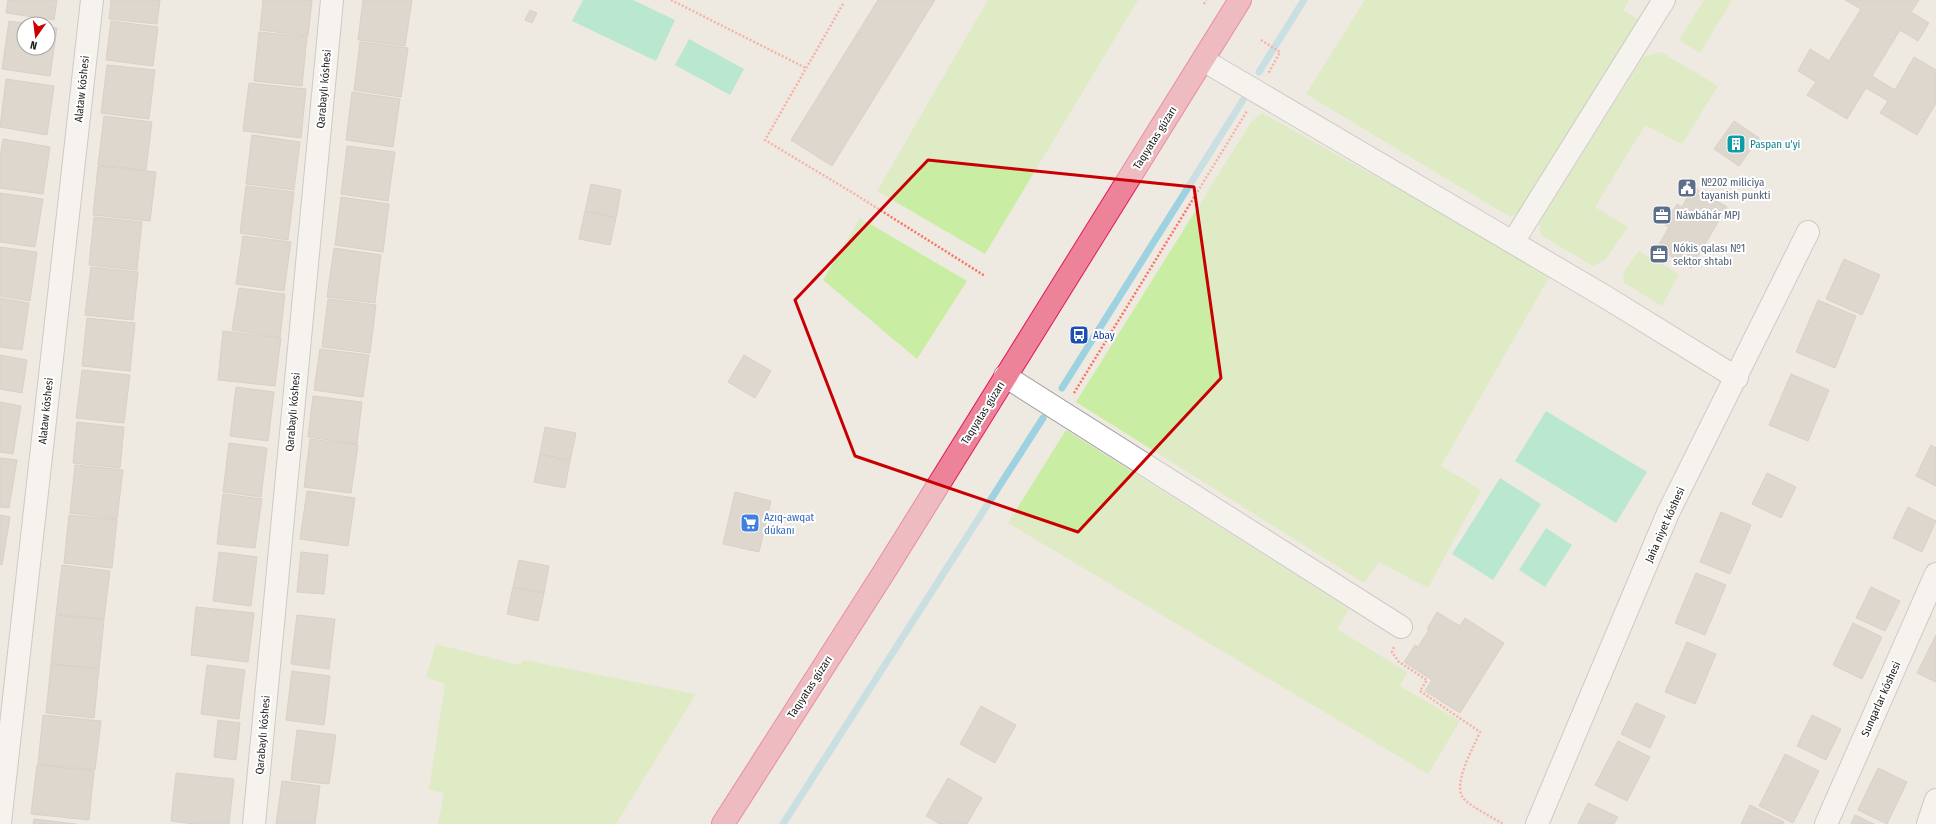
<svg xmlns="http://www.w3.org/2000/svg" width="1936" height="824" font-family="'Fira Sans Condensed',sans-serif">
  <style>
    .grass { fill: #c9eda3 }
    .pitch { fill: #79e4b9 }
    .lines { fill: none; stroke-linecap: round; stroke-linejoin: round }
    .stream { stroke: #9ed2e0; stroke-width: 7 }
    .building { fill: #cbc0b7; stroke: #c1b0a3 }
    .minor-casing { stroke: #a4a4a4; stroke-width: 24 }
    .highway-casing { stroke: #e31861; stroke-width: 24 }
    .path { stroke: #ff7062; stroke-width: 2.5; stroke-dasharray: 2 2; stroke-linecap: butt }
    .minor { stroke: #fff; stroke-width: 22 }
    .highway { stroke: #ec8398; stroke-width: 22 }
    .marked { fill: none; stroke: #c90003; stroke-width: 3; stroke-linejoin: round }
    .labels { text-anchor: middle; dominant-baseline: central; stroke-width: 4; stroke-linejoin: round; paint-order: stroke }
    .street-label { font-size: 11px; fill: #1d1d1d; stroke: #fff }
    .culture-label { font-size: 11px; fill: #0d838f; stroke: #fff; text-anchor: start }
    .service-label { font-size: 11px; fill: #4e5e75; stroke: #fff; text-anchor: start }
    .transit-label { font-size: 11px; fill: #164399; stroke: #fff; text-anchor: start }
    .shop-label { font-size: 11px; fill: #366cbe; stroke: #fff; text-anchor: start }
  </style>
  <rect width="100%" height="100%" fill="#efeae1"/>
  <g class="grass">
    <path d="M 988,0 L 1138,0 L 985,254 L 877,191 Z"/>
    <path d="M 1365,0 L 1629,0 L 1623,10 L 1639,20 L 1520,212 L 1510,217 L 1306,94 Z"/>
    <path d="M 1704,0 L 1732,0 L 1700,53 L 1679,40 Z"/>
    <path d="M 1661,52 L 1718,86 L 1682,144 L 1645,125 L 1595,207 L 1628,227 L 1605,260 L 1593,266 L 1541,235 L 1539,223 L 1644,56 Z"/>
    <path d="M 1262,113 L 1551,274 L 1441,466 L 1481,490 L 1428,588 L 1379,562 L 1364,583 L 1076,402 L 1251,122 Z"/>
    <path d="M 860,218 L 967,281 L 917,359 L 823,280 Z"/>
    <path d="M 1639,251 L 1679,274 L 1662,306 L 1623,282 L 1624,272 Z"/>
    <path d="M 1066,430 L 1349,609 L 1337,629 L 1407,672 L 1400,686 L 1460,721 L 1428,774 L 1008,523 Z"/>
    <path d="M 436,644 L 519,665 L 524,660 L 696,694 L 616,824 L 438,824 L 444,793 L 429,790 L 445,684 L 426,677 Z"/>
  </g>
  <g class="pitch">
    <path d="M 583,0 L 633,0 L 675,20 L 656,61 L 572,21 Z"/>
    <path d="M 689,39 L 744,69 L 730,95 L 675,65 Z"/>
    <path d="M 1546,411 L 1647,472 L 1616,523 L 1515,461 Z"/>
    <path d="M 1500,478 L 1541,504 L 1493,580 L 1452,554 Z"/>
    <path d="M 1546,528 L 1572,545 L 1545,587 L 1519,570 Z"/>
  </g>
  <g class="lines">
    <g class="stream">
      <path d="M 1259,72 L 1304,0"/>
      <path d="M 1062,388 L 1243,100"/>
      <path d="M 783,824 L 1043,418"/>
    </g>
  </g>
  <g class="building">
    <path d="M 8,0 L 57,0 L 54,20 L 6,13 Z"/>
    <path d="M 111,0 L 160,0 L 157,24 L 109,19 Z"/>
    <path d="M 263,0 L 312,0 L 308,36 L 260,30 Z"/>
    <path d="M 363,0 L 412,0 L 405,46 L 358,40 Z"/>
    <path d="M 878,0 L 935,0 L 832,166 L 791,140 Z"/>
    <path d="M 1845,0 L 1919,0 L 1911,12 L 1929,23 L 1918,41 L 1900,30 L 1872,76 L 1895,90 L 1914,57 L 1936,70 L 1936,103 L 1917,135 L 1880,113 L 1888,101 L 1866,88 L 1847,119 L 1807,95 L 1816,82 L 1798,71 L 1810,49 L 1829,61 L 1861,9 Z"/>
    <path d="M 530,10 L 537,13 L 532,23 L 525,20 Z"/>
    <path d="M 9,21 L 28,24 L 24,24 L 24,48 L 48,48 L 48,27 L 57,28 L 50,76 L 2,69 Z"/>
    <path d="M 111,21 L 158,27 L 153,66 L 106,60 Z"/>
    <path d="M 259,32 L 307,37 L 302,86 L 254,81 Z"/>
    <path d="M 360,42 L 408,48 L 401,97 L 354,90 Z"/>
    <path d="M 107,65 L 155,70 L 149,119 L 101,113 Z"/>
    <path d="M 6,79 L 54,86 L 47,135 L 0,127 Z"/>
    <path d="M 249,83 L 306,89 L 301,138 L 243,131 Z"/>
    <path d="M 352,92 L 400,99 L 393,147 L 346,140 Z"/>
    <path d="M 104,116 L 152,122 L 146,170 L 98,165 Z"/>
    <path d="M 1734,121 L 1759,138 L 1739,166 L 1714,149 Z"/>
    <path d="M 252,135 L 300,142 L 294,190 L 246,184 Z"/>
    <path d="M 3,139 L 50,147 L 43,194 L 0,188 L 0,157 Z"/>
    <path d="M 347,146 L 395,152 L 388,201 L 341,194 Z"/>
    <path d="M 98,166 L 156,172 L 150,221 L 93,215 Z"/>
    <path d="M 591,184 L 621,190 L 616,218 L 585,211 Z"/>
    <path d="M 246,186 L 294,192 L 288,240 L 240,233 Z"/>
    <path d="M 1693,187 L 1727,207 L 1691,268 L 1657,248 L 1669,227 L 1665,225 L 1670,215 L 1677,204 L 1682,207 Z"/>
    <path d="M 0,193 L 43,199 L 35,247 L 0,242 Z"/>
    <path d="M 341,197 L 389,204 L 383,252 L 335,245 Z"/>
    <path d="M 585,211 L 616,218 L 610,245 L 579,239 Z"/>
    <path d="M 94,217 L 142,222 L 137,270 L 89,265 Z"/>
    <path d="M 243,236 L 291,242 L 284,291 L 236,284 Z"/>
    <path d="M 0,247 L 37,252 L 30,301 L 0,296 Z"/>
    <path d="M 334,248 L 381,255 L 375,303 L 327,297 Z"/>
    <path d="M 1844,259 L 1880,275 L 1862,315 L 1826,299 Z"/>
    <path d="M 91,267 L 138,272 L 133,320 L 85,315 Z"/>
    <path d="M 239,288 L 285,294 L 280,337 L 232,330 Z"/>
    <path d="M 0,298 L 29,303 L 22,350 L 0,347 Z"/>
    <path d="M 328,299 L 376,305 L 370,353 L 322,347 Z"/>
    <path d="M 1818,300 L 1856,316 L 1835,368 L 1796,352 Z"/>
    <path d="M 87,318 L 135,323 L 130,371 L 82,366 Z"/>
    <path d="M 223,331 L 281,338 L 275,386 L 218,380 Z"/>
    <path d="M 320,349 L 369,355 L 363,397 L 314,390 Z"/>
    <path d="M 0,355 L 27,360 L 22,393 L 0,389 Z"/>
    <path d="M 744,355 L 771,371 L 755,398 L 728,382 Z"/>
    <path d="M 82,370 L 130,375 L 124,423 L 76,418 Z"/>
    <path d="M 1791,374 L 1829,390 L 1808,441 L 1769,425 Z"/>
    <path d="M 236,387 L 274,392 L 268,441 L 230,436 Z"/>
    <path d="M 313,396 L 362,402 L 357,444 L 308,437 Z"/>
    <path d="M 0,402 L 21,406 L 13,454 L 0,452 Z"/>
    <path d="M 77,422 L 124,427 L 120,468 L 73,463 Z"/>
    <path d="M 545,427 L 576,433 L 570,461 L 540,454 Z"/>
    <path d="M 310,439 L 358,445 L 351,493 L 304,487 Z"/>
    <path d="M 229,443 L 267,448 L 261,497 L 223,492 Z"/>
    <path d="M 1931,445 L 1936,448 L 1936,486 L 1916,476 Z"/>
    <path d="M 540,454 L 570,461 L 565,488 L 534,482 Z"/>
    <path d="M 0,458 L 17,460 L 9,508 L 0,507 Z"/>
    <path d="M 75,465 L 123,470 L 117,519 L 70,513 Z"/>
    <path d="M 1767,473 L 1796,487 L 1781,518 L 1752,504 Z"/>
    <path d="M 307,491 L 355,498 L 348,546 L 300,539 Z"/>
    <path d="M 735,492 L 771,501 L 759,552 L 723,544 Z"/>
    <path d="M 223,494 L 262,499 L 255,548 L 217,544 Z"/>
    <path d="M 1908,507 L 1936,521 L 1922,552 L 1893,538 Z"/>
    <path d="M 1721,512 L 1751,525 L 1730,574 L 1700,562 Z"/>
    <path d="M 0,515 L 10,517 L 2,565 L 0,564 Z"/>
    <path d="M 69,515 L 117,520 L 112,568 L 64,563 Z"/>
    <path d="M 219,552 L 257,557 L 251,606 L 213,601 Z"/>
    <path d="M 301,552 L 328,555 L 324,594 L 297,592 Z"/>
    <path d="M 519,560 L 549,566 L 544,593 L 513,587 Z"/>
    <path d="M 62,565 L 110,571 L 104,619 L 56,614 Z"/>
    <path d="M 1696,573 L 1726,585 L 1705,635 L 1675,623 Z"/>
    <path d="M 513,587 L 544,593 L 538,621 L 507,614 Z"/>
    <path d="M 1871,587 L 1900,601 L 1885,631 L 1856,618 Z"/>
    <path d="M 196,607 L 254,613 L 248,662 L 191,655 Z"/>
    <path d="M 1437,612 L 1460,626 L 1465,618 L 1504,643 L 1460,713 L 1425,691 L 1432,680 L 1404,662 L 1415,645 L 1418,647 L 1429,630 L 1427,629 Z"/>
    <path d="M 56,615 L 104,620 L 99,669 L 51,664 Z"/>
    <path d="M 297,615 L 335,619 L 329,669 L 291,664 Z"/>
    <path d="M 1853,623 L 1882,637 L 1862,679 L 1833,665 Z"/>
    <path d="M 1936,635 L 1936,682 L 1917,673 Z"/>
    <path d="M 1687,642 L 1716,654 L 1695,704 L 1665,692 Z"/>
    <path d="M 51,664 L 99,669 L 94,718 L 46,713 Z"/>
    <path d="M 207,665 L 245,670 L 239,719 L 201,714 Z"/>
    <path d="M 292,671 L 330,676 L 324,725 L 286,720 Z"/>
    <path d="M 1636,703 L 1665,716 L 1650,748 L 1621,734 Z"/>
    <path d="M 981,706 L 1016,725 L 995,763 L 960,744 Z"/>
    <path d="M 43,715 L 101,721 L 95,770 L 38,764 Z"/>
    <path d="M 1812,715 L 1841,729 L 1826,760 L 1797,746 Z"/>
    <path d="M 218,720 L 240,723 L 236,760 L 214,757 Z"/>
    <path d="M 297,730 L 336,735 L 329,784 L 291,780 Z"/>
    <path d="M 1618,741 L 1650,757 L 1627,801 L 1595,785 Z"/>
    <path d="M 1785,754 L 1819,771 L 1793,823 L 1759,806 Z"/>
    <path d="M 37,765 L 94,771 L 89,820 L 31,814 Z"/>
    <path d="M 1878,768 L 1907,782 L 1887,824 L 1858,810 Z"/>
    <path d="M 176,773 L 234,779 L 229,824 L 195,824 L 171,821 Z"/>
    <path d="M 948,778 L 982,798 L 967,824 L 940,824 L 926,816 Z"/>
    <path d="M 282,781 L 320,786 L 315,824 L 276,824 Z"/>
    <path d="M 1588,803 L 1618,817 L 1614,824 L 1578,824 Z"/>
    <path d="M 1750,805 L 1784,822 L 1783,824 L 1741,824 Z"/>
    <path d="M 1855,815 L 1874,824 L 1851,824 Z"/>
    <path d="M 34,819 L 76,824 L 33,824 Z"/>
  </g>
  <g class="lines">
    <g class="minor-casing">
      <g id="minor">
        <path d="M 1203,60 L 1604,296 L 1737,378"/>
        <path d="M 1513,242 L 1664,0"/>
        <path d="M 1005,376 L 1401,627"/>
        <path d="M 0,823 L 92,0"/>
        <path d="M 254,824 L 332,0"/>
        <path d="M 1537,824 L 1668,513 L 1808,232"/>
        <path d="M 1826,824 L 1936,574"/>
        <path d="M 1928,824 L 1936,800"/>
      </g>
    </g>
    <g class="highway-casing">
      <path id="highway" d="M 723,824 L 886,569 L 1240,0"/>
    </g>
    <g class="path">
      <path d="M 671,0 L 806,68"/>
      <path d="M 843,4 L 765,140 L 853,193 L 985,276"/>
      <path d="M 1204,4 L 1206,0"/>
      <path d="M 1261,40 L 1280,52 L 1268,74"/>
      <path d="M 1074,393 L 1247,111"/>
      <path d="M 1394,647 L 1392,652 L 1399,662 L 1427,680 L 1420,691 L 1480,732 C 1474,747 1451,785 1464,799 C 1473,808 1492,817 1503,824"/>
    </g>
    <use href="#minor" class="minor"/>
    <use href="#highway" class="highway"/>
  </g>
  <path d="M0 0H1936V824H0ZM 928,160 L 1194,187 L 1221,378 L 1078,532 L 855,456 L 795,300 Z" fill="#efeae1" fill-opacity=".55" fill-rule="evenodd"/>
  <path class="marked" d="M 928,160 L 1194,187 L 1221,378 L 1078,532 L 855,456 L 795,300 Z"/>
  <defs>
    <g id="building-square" transform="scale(1)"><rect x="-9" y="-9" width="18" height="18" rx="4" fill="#0f9aa8" stroke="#fff"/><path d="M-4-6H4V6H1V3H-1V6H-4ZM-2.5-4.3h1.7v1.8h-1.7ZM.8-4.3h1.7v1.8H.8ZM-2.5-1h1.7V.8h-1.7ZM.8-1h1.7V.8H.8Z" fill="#fff"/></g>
    <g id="civic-square" transform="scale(1)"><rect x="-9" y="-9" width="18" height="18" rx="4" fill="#5c6f8a" stroke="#fff"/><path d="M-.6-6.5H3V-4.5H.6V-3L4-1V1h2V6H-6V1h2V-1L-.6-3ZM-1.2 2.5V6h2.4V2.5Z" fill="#fff"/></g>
    <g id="office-square" transform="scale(1)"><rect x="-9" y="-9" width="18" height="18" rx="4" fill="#5c6f8a" stroke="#fff"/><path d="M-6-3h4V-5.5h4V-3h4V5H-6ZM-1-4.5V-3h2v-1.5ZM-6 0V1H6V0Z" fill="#fff"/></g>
    <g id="bus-square" transform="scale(1)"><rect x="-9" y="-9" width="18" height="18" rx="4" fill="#1a4fb4" stroke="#fff"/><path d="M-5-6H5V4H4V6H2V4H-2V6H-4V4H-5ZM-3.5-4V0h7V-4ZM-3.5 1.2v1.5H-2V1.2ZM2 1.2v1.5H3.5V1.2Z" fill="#fff"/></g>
    <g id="supermarket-square" transform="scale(1)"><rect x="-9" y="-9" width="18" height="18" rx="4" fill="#3f7fe0" stroke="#fff"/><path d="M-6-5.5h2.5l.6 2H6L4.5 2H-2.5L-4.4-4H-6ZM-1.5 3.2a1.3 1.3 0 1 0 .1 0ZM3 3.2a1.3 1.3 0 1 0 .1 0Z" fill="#fff"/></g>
  </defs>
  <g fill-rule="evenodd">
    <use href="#building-square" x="1736" y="144"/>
    <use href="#civic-square" x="1687" y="188"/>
    <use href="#office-square" x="1662" y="215"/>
    <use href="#office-square" x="1659" y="254"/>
    <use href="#bus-square" x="1079" y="335"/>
    <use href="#supermarket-square" x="750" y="523"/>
  </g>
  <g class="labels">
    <g class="street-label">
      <text transform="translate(82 89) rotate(-84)">Alataw kóshesi</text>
      <text transform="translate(324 89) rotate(-85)">Qarabaylı kóshesi</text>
      <text transform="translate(1155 138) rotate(-58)">Taqıyatas gúzarı</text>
      <text transform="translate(46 411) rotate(-84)">Alataw kóshesi</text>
      <text transform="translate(293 412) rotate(-85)">Qarabaylı kóshesi</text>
      <text transform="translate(983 413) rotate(-58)">Taqıyatas gúzarı</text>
      <text transform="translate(1665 525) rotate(-66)">Jańa niyet kóshesi</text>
      <text transform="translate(810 687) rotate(-57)">Taqıyatas gúzarı</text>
      <text transform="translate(1881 699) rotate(-66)">Sunqarlar kóshesi</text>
      <text transform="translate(263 735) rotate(-85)">Qarabaylı kóshesi</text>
    </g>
    <g class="culture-label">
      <text x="1750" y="144">Paspan u'yi</text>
    </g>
    <g class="service-label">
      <text x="1701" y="182">№202 miliciya<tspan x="1701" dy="13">tayanish punkti</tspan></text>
      <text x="1676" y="215">Náwbáhár MPJ</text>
      <text x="1673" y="248">Nókis qalası №1<tspan x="1673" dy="13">sektor shtabı</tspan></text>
    </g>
    <g class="transit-label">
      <text x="1093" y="335">Abay</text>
    </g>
    <g class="shop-label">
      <text x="764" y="517">Azıq-awqat<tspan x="764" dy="13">dúkanı</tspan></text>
    </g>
  </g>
  <g transform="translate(36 36) rotate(194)"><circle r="19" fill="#ffffff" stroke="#a5a5a5"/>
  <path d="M0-3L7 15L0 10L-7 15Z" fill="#c90003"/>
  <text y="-6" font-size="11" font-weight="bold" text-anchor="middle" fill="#1d1d1d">N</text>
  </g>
</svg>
